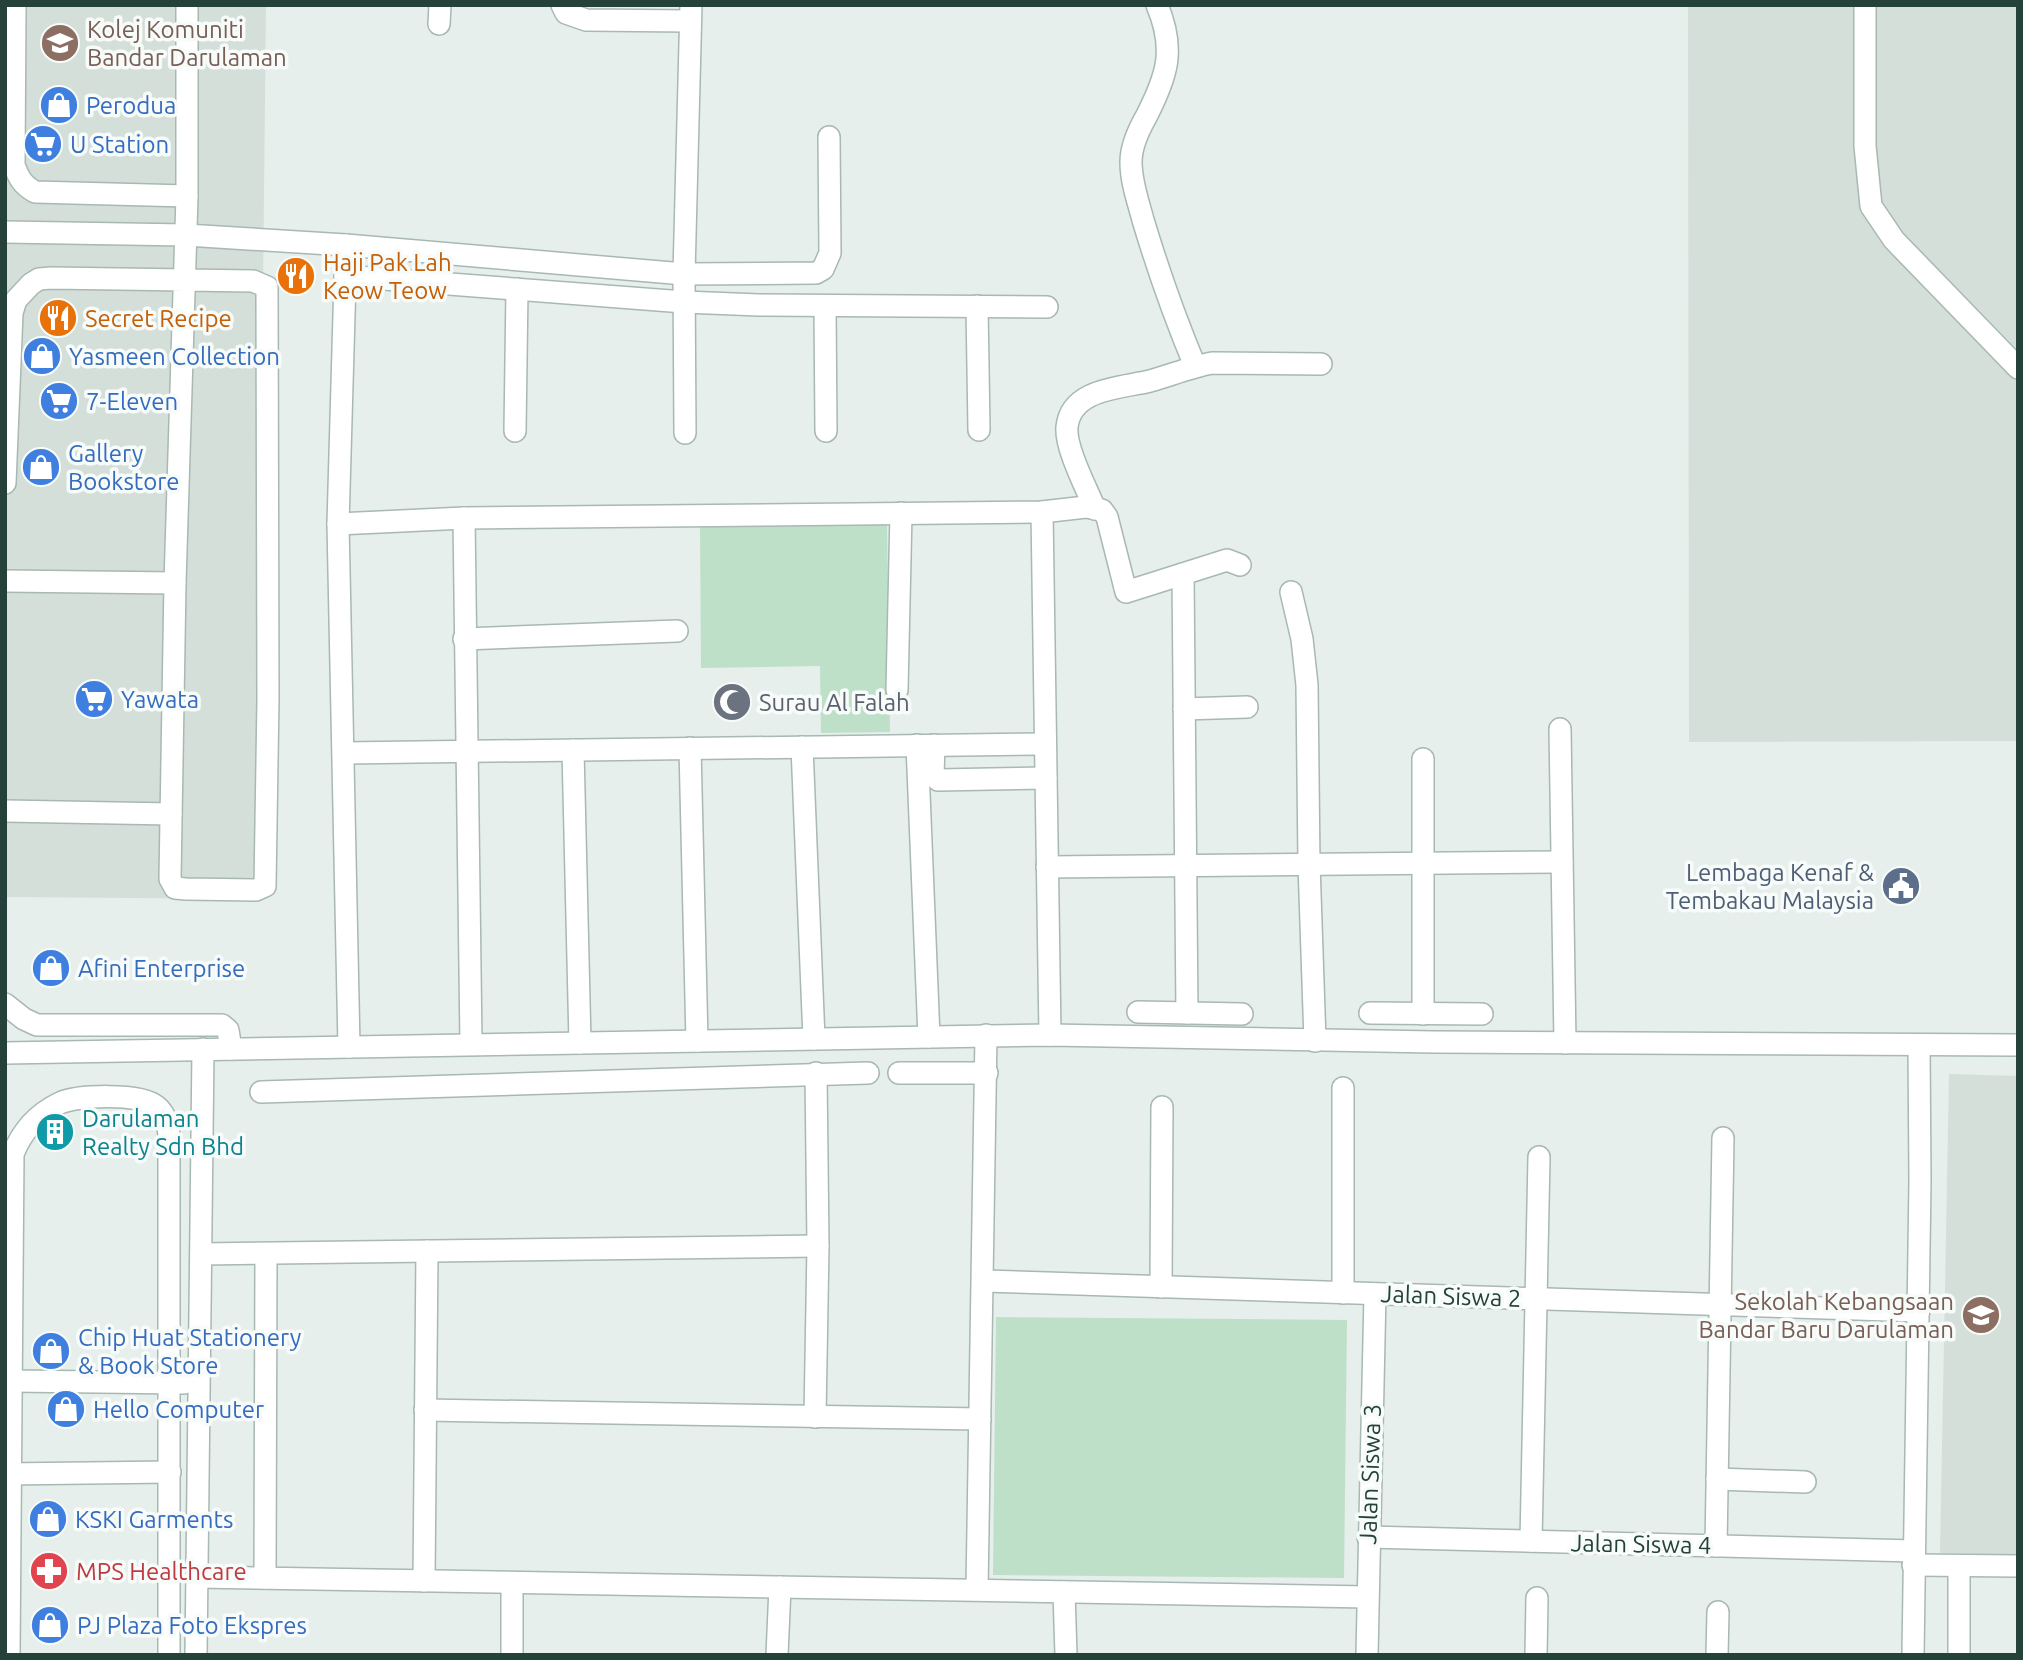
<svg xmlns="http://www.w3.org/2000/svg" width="2023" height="1660" font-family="Ubuntu,sans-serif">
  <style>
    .built { fill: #d4dfda }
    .green { fill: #bfe0c8 }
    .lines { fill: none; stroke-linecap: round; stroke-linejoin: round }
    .minor-casing { stroke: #a8b8b2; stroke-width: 24 }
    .minor { stroke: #fff; stroke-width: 21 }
    .labels { text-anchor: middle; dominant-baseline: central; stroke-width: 7; stroke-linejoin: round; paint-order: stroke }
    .education-label { font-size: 24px; fill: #785e54; stroke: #f7fbf9; text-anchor: start }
    .shop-label { font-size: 24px; fill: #366cbe; stroke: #f7fbf9; text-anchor: start }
    .food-label { font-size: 24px; fill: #c56008; stroke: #f7fbf9; text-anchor: start }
    .worship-label { font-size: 24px; fill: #5b616d; stroke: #f7fbf9; text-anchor: start }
    .service-label { font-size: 24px; fill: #4e5e75; stroke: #f7fbf9; text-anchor: end }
    .culture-label { font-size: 24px; fill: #0d838f; stroke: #f7fbf9; text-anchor: start }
    .street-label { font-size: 24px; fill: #24423a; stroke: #f7fbf9 }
    .health-label { font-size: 24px; fill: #be3a42; stroke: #f7fbf9; text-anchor: start }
  </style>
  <rect width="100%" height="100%" fill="#e6efeb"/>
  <g class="built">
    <path d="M 5,5 L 266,5 L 263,290 L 264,899 L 5,897 Z"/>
    <path d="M 1688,5 L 2018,5 L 2018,741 L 1689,742 Z"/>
    <path d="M 1949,1074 L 2018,1076 L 2018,1555 L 1940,1553 Z"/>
  </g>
  <g class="green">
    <path d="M 887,525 L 890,732 L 821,733 L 820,666 L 701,668 L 700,526 Z"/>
    <path d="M 996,1317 L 1347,1320 L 1344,1578 L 993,1575 Z"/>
  </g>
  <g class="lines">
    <g class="minor-casing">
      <g id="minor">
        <path d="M 15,5 L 14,165 C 19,179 23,185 35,192 L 187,196"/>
        <path d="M 562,5 L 566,13 L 586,20 L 690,21"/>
        <path d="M 1157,5 C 1176,50 1167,76 1146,117 C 1138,131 1131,146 1131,162 C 1131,182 1138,201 1143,220 C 1158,270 1175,318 1195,366"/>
        <path d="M 1865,5 L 1865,146 L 1871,206 L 1894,240 L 2018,368"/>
        <path d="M 439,24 L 440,5"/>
        <path d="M 5,232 L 186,235 L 346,245 L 684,274 L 816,273 L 823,269 L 830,253 L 829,137"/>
        <path d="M 346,245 L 338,524 L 349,1047"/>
        <path d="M 345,276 L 684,302 L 759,305 L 1047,307"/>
        <path d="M 825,306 L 826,431"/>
        <path d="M 977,306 L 979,430"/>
        <path d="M 515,431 L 517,289"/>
        <path d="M 685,433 L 684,274 L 691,5"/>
        <path d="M 5,483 L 12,313 L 16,300 L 31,284 L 39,279 L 51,278 L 253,281 L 267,287 L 268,699 L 265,886 L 256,890 L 186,889 L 175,888 L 170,879 L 175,583 L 187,196 L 187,5"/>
        <path d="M 1095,509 C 1087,489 1065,448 1067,427 C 1071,388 1122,388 1150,381 C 1171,375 1191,367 1212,363 L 1321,364"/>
        <path d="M 1042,512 L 1050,1035"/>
        <path d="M 464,518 L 471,1044"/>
        <path d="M 338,524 L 464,518 L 1042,512 L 1086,507 L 1102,510 L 1107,517 L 1126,592 L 1227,560 L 1240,565"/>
        <path d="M 1183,574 L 1187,1013"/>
        <path d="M 5,581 L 175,583"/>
        <path d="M 1291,592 L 1302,639 L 1307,685 L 1309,864 L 1315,1041"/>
        <path d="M 464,639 L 677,631"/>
        <path d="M 897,690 L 901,513"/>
        <path d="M 1184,709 L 1247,707"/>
        <path d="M 1560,729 L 1565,1043"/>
        <path d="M 917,745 L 929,1037"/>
        <path d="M 934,745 L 933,775 L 938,780 L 1046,778"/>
        <path d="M 802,747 L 814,1039"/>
        <path d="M 690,748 L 697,1041"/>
        <path d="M 573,750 L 580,1043"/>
        <path d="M 344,753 L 1045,744"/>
        <path d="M 1423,759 L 1423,1014"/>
        <path d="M 5,811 L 171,814"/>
        <path d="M 1047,867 L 1562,862"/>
        <path d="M 5,1004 L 24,1019 L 37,1025 L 222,1025 L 228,1030 L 231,1049"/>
        <path d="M 1138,1012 L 1242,1014"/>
        <path d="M 1370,1013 L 1482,1014"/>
        <path d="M 5,1053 L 1050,1035 L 1433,1042 L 2018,1045"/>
        <path d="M 899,1073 L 987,1073"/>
        <path d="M 1343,1088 L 1343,1293"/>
        <path d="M 261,1092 L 868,1073"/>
        <path d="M 201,1254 L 818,1246"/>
        <path d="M 984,1281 L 1919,1311"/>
        <path d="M 1161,1287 L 1162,1107"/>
        <path d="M 11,1381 L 184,1383"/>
        <path d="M 425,1410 L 980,1419"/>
        <path d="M 815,1417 L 818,1246 L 816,1073"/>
        <path d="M 5,1474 L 170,1472"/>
        <path d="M 1717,1479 L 1805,1482"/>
        <path d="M 1368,1537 L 1914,1551"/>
        <path d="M 1531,1541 L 1539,1157"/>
        <path d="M 1716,1546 L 1723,1138"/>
        <path d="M 1913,1565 L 2018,1566"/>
        <path d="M 1959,1566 L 1959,1655"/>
        <path d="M 197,1577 L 1367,1597"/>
        <path d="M 265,1578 L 266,1254"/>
        <path d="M 424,1581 L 427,1251"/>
        <path d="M 977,1589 L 986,1035"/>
        <path d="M 1064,1592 L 1066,1655"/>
        <path d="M 9,1655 L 13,1154 C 22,1131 37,1114 60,1103 C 77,1095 141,1093 156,1106 C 165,1113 168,1123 169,1135 L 169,1655"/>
        <path d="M 196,1655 L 203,1049"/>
        <path d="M 512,1655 L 512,1583"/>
        <path d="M 777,1655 L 780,1587"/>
        <path d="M 1367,1655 L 1375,1294"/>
        <path d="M 1536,1655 L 1537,1598"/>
        <path d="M 1717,1655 L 1718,1612"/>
        <path d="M 1913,1655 L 1920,1181 L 1919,1045"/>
      </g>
    </g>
    <use href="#minor" class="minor"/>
  </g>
  <defs>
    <g id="university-disc" transform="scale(2.0125)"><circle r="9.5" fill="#8d6e63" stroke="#f7fbf9"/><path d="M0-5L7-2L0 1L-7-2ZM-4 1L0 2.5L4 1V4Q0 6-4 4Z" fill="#fff"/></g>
    <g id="shop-disc" transform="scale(2.0125)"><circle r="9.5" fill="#3f7fe0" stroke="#f7fbf9"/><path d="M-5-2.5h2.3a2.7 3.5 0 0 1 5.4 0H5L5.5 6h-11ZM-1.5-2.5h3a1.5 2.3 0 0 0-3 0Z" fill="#fff"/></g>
    <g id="supermarket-disc" transform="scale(2.0125)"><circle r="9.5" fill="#3f7fe0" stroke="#f7fbf9"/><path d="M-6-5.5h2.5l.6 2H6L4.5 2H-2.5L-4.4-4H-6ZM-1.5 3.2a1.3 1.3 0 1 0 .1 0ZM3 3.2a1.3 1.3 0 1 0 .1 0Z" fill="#fff"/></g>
    <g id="restaurant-disc" transform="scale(2.0125)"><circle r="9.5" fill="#e8710a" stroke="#f7fbf9"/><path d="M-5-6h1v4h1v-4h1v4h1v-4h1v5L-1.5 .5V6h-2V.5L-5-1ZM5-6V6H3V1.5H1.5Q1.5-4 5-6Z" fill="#fff"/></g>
    <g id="mosque-disc" transform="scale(2.0125)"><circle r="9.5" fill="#6b7280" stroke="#f7fbf9"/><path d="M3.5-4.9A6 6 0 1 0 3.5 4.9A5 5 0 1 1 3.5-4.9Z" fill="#fff"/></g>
    <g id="civic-disc" transform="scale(2.0125)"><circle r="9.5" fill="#5c6f8a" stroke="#f7fbf9"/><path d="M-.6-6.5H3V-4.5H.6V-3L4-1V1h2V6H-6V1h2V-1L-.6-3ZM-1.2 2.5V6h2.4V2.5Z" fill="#fff"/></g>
    <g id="building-disc" transform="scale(2.0125)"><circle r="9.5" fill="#0f9aa8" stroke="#f7fbf9"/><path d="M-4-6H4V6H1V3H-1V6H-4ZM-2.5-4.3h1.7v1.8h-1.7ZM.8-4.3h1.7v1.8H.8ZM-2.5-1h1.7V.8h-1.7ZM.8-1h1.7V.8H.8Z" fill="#fff"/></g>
    <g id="school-disc" transform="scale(2.0125)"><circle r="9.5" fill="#8d6e63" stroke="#f7fbf9"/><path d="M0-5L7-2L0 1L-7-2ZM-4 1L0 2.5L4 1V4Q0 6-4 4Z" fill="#fff"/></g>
    <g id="pharmacy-disc" transform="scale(2.0125)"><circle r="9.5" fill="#e0444e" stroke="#f7fbf9"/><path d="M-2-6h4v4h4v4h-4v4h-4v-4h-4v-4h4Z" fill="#fff"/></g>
  </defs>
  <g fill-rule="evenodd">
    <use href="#university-disc" x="60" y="43"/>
    <use href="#shop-disc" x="59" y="105"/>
    <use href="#supermarket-disc" x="43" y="144"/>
    <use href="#restaurant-disc" x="296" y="276"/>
    <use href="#restaurant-disc" x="58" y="318"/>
    <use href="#shop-disc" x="42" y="356"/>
    <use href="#supermarket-disc" x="59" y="401"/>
    <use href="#shop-disc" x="41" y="467"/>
    <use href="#supermarket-disc" x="94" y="699"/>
    <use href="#mosque-disc" x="732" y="702"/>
    <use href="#civic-disc" x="1901" y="886"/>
    <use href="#shop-disc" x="51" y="968"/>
    <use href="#building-disc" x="55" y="1132"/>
    <use href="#school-disc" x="1981" y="1315"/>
    <use href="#shop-disc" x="51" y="1351"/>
    <use href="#shop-disc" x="66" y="1409"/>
    <use href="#shop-disc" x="48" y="1519"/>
    <use href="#pharmacy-disc" x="49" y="1571"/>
    <use href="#shop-disc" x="50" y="1625"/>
  </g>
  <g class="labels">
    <g class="education-label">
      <text x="87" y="29">Kolej Komuniti<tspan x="87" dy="28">Bandar Darulaman</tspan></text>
      <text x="1954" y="1301" text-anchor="end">Sekolah Kebangsaan<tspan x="1954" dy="28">Bandar Baru Darulaman</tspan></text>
    </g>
    <g class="shop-label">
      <text x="86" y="105">Perodua</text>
      <text x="70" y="144">U Station</text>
      <text x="69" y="356">Yasmeen Collection</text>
      <text x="86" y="401">7-Eleven</text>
      <text x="68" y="453">Gallery<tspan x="68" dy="28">Bookstore</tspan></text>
      <text x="121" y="699">Yawata</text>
      <text x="78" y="968">Afini Enterprise</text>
      <text x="78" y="1337">Chip Huat Stationery<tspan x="78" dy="28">&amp; Book Store</tspan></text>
      <text x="93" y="1409">Hello Computer</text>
      <text x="75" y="1519">KSKI Garments</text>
      <text x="77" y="1625">PJ Plaza Foto Ekspres</text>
    </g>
    <g class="food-label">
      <text x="323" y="262">Haji Pak Lah<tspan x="323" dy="28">Keow Teow</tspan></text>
      <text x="85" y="318">Secret Recipe</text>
    </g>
    <g class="worship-label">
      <text x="759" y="702">Surau Al Falah</text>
    </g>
    <g class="service-label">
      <text x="1874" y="872">Lembaga Kenaf &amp;<tspan x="1874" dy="28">Tembakau Malaysia</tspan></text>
    </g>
    <g class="culture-label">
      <text x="82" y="1118">Darulaman<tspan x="82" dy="28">Realty Sdn Bhd</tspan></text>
    </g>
    <g class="street-label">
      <text transform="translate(1451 1296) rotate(2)">Jalan Siswa 2</text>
      <text transform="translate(1370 1474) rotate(-88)">Jalan Siswa 3</text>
      <text transform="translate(1641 1544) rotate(1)">Jalan Siswa 4</text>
    </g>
    <g class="health-label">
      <text x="76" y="1571">MPS Healthcare</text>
    </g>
  </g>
  <rect width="2023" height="1660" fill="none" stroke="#24423a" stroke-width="14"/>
</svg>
